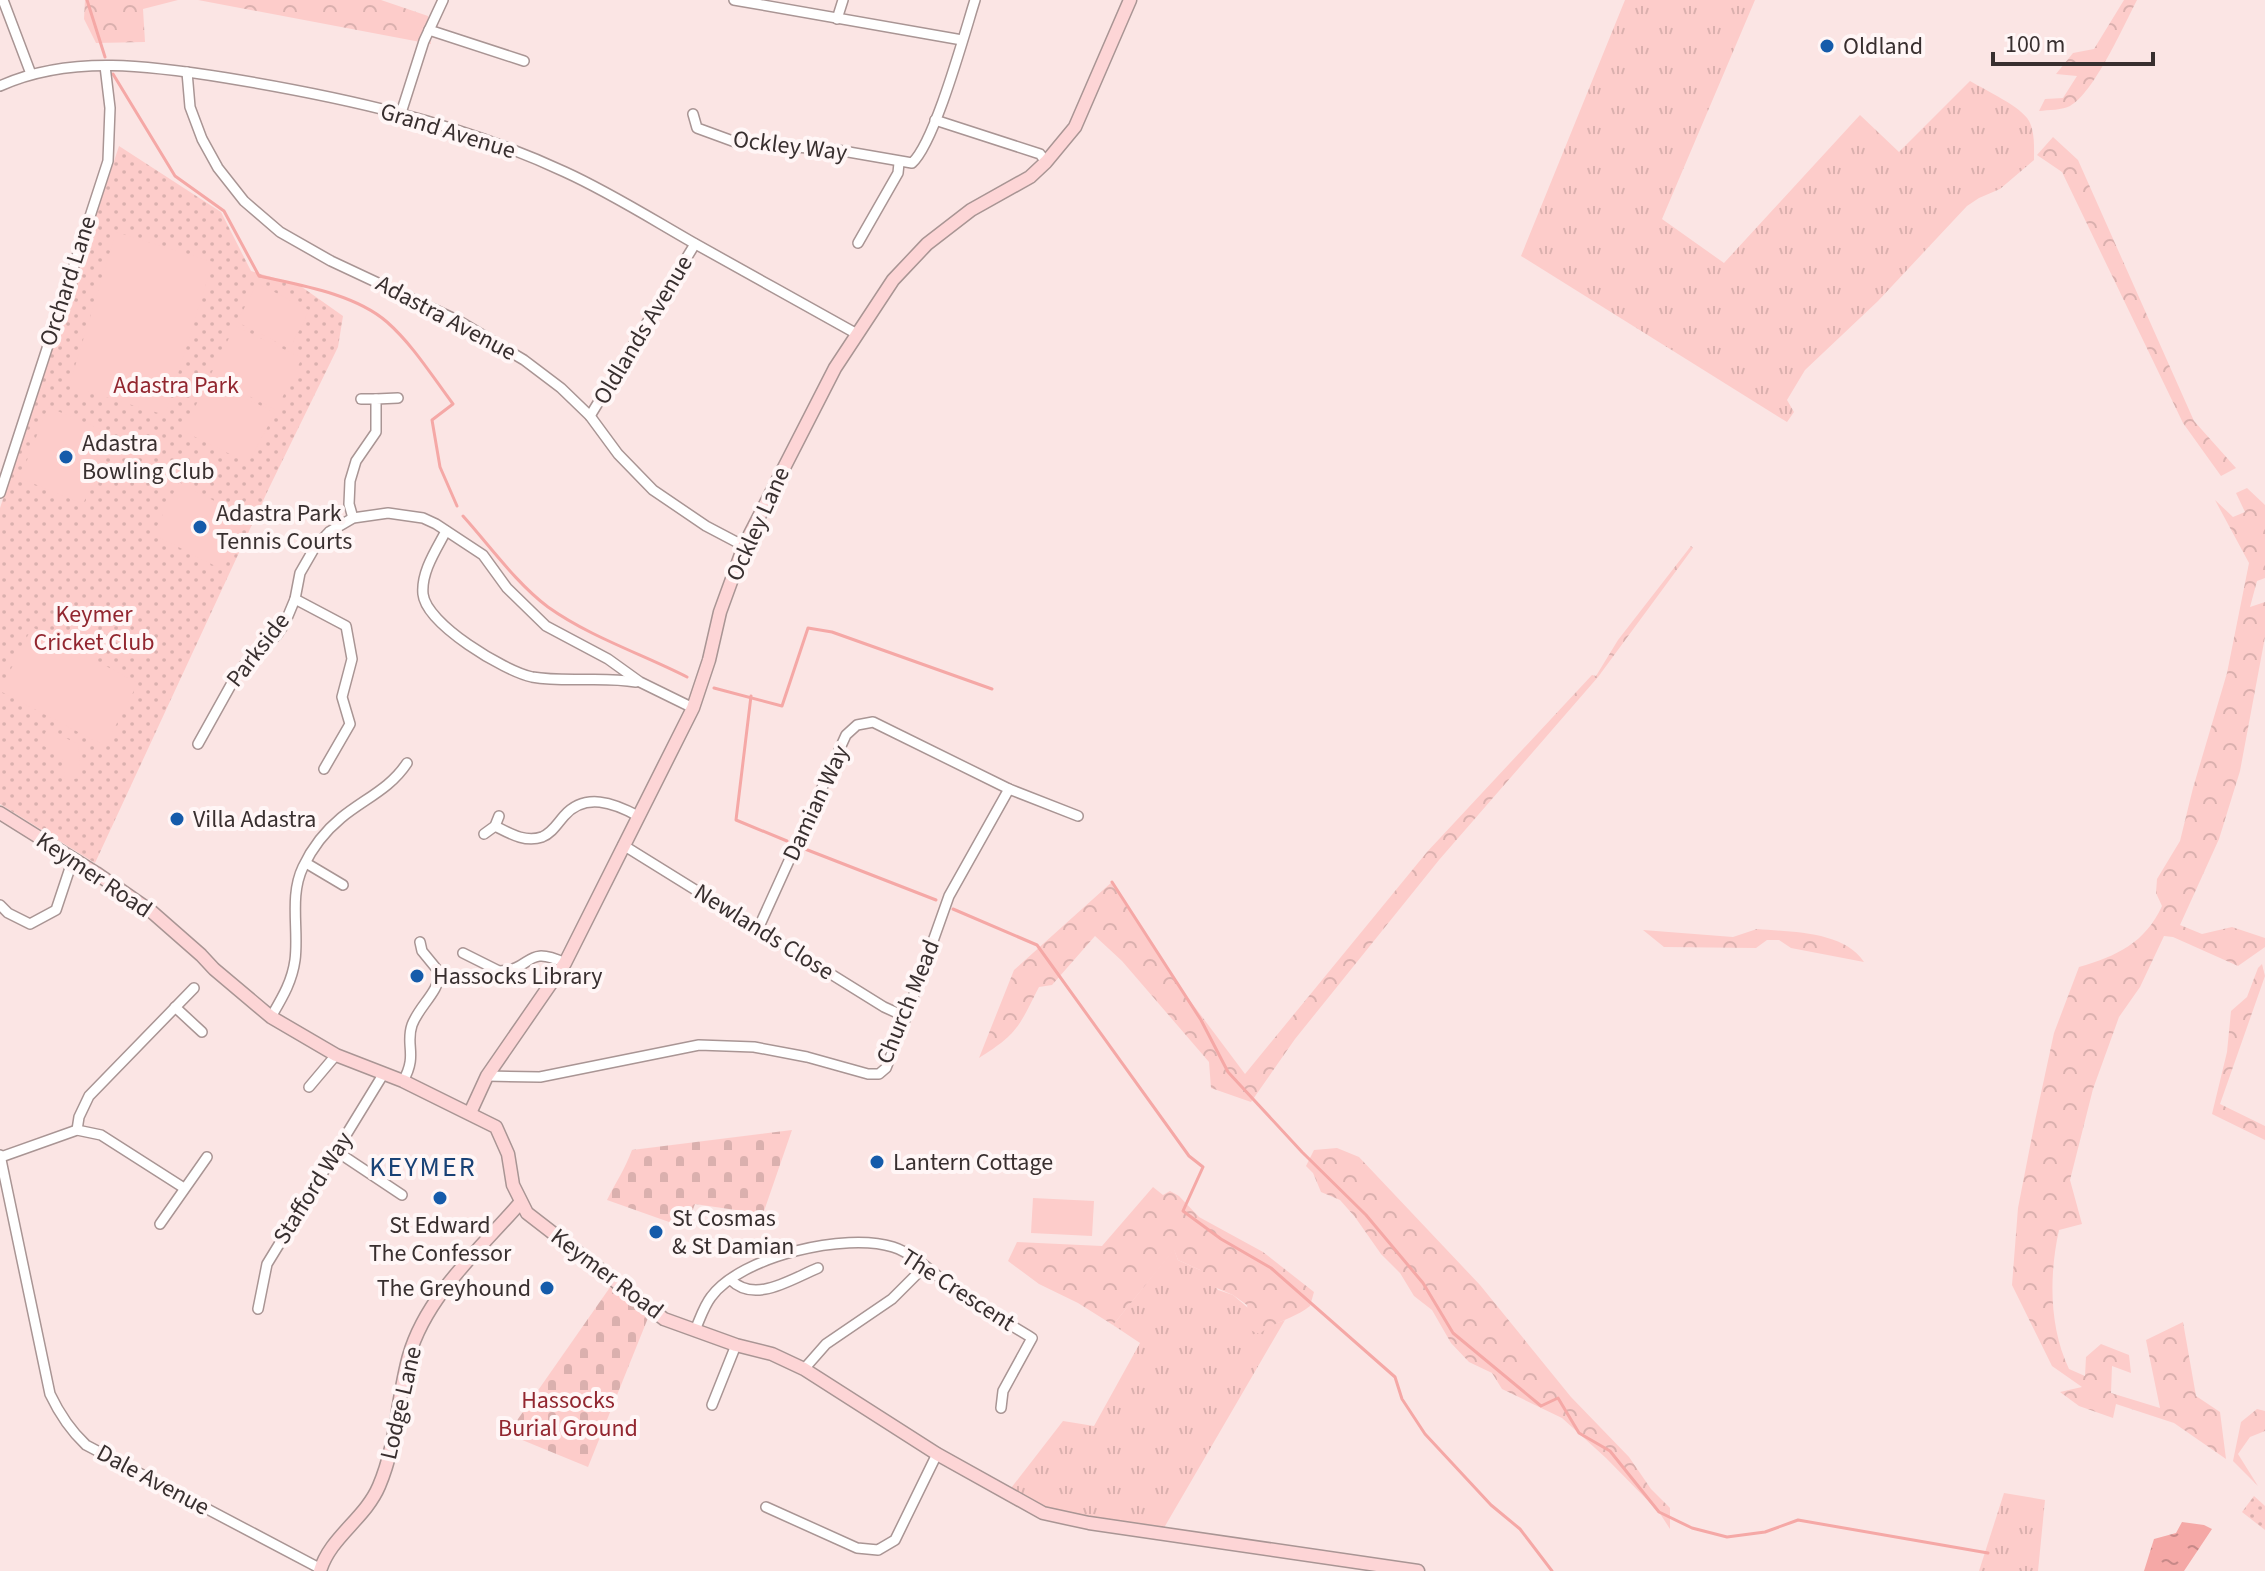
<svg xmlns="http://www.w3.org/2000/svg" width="2265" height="1571" font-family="'Source Sans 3',sans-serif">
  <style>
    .grass { fill: url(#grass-tufts) }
    .forest { fill: url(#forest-crowns) }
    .cemetery { fill: url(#cemetery-stones) }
    .park { fill: url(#park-dots) }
    .pitch { fill: #fdccca }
    .water { fill: url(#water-ripples) }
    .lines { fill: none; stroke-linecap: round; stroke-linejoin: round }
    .stream { stroke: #f5a8a6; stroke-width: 3 }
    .street-casing { stroke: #a99594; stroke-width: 12 }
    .secondary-casing { stroke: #a99594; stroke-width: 15 }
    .street { stroke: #fff; stroke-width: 9 }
    .secondary { stroke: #fdd5d6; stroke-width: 12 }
    .poi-dot { fill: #155baa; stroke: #fff6f6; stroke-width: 3 }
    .labels { text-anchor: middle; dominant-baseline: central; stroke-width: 8; stroke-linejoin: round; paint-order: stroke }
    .poi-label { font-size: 24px; fill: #382f2f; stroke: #fff6f6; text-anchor: start }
    .street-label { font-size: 24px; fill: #382f2f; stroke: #fff6f6 }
    .park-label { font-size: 24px; fill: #92262f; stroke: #fff6f6 }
    .quarter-label { font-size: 28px; letter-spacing: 2px; fill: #184276; stroke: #fff6f6 }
  </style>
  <defs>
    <pattern id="grass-tufts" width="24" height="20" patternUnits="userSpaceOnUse" patternTransform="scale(2)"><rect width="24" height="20" fill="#fdccca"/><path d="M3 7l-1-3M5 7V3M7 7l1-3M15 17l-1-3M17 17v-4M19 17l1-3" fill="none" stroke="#dab0ae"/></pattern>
    <pattern id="forest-crowns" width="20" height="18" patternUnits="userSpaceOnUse" patternTransform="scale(2)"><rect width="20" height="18" fill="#fdccca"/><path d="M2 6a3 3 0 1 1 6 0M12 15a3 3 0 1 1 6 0" fill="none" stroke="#dab0ae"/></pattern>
    <pattern id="cemetery-stones" width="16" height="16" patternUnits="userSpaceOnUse" patternTransform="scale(2)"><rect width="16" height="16" fill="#fdccca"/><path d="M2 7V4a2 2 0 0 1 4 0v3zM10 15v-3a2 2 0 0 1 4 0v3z" fill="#dab0ae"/></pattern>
    <pattern id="park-dots" width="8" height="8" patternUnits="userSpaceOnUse" patternTransform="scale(2)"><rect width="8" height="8" fill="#fdccca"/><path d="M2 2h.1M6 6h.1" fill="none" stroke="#dab0ae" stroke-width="1.8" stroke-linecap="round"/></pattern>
    <pattern id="water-ripples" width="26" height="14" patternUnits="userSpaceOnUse" patternTransform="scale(2)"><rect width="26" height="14" fill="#f5a8a6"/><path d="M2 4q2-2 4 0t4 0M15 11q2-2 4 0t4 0" fill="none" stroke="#c78988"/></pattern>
  </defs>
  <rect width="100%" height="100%" fill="#fbe5e4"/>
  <g class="grass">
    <path d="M 1625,0 L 1755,0 L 1662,219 L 1724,263 L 1860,115 L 1899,152 L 1970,81 C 1985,90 2022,107 2029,121 C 2035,132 2034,148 2034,160 L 2000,189 L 1979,198 L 1967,206 L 1878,301 L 1805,370 L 1787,400 L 1794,412 L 1787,422 L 1521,256 Z"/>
    <path d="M 1174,1249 L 1178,1260 L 1200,1270 L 1218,1290 L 1233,1295 L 1269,1326 L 1285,1320 L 1161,1533 L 1057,1517 L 1008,1492 L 1063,1421 L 1094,1426 L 1140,1343 L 1113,1325 Z"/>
    <path d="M 2004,1493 L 2045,1500 L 2038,1571 L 1979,1571 Z"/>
  </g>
  <g class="forest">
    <path d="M 85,0 L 178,0 L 143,9 L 145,42 L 96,43 L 84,19 Z"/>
    <path d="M 198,0 L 381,0 L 428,16 L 431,44 Z"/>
    <path d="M 2124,0 L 2137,0 C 2124,25 2094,93 2070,106 C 2063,110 2048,110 2039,111 L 2045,99 L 2063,98 L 2077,76 L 2056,74 L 2073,53 L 2094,49 Z"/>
    <path d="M 2053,137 L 2078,160 L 2194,421 L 2236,468 L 2221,476 L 2183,423 L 2062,172 L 2037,155 Z"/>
    <path d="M 2247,488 L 2265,505 L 2265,578 L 2257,581 L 2250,607 L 2265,602 L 2265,637 L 2240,771 L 2219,839 L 2180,925 L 2202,934 L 2232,927 L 2265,938 L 2265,947 L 2238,966 L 2173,937 L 2164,936 L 2140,987 L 2119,1017 L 2093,1089 L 2070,1180 L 2082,1224 L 2059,1230 C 2049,1275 2049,1327 2069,1369 L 2085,1376 L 2086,1357 L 2101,1344 L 2129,1355 L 2131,1373 L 2112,1366 L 2111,1393 L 2160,1408 L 2146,1340 L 2183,1322 L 2196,1396 L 2220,1412 L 2226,1459 L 2174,1423 L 2116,1404 L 2113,1418 L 2079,1406 L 2060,1392 L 2082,1387 L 2052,1366 L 2012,1285 L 2018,1208 L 2035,1121 L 2054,1033 L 2079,967 C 2117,956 2145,943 2162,906 L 2156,893 L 2157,879 L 2180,841 L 2193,788 L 2227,673 L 2249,563 L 2215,500 L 2233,517 L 2245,512 L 2236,493 Z"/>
    <path d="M 1691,546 L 1693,548 L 1598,677 L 1439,860 L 1295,1039 L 1251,1102 L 1211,1088 L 1209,1062 L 1122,961 L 1095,936 L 1052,985 L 1039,987 C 1019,1026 1018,1034 979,1058 L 1014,970 L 1112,882 L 1182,990 L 1245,1074 L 1427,852 L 1592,675 L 1596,676 L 1618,640 Z"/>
    <path d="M 1757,929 C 1791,932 1844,931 1864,962 L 1791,948 L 1779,940 L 1767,940 L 1756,948 L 1664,947 L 1643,930 L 1733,937 Z"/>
    <path d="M 2262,964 L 2265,976 L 2220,1104 L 2265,1126 L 2265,1140 L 2212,1114 L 2227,1052 L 2231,1011 L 2247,997 L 2258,968 Z"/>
    <path d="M 1337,1148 L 1359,1157 L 1480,1285 L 1571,1397 L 1629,1457 L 1651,1489 L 1670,1508 L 1670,1529 L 1659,1512 L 1606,1458 L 1562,1418 L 1502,1389 L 1492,1373 L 1469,1362 L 1451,1343 L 1432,1310 L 1414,1296 L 1400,1273 L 1381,1254 L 1355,1217 L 1340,1200 L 1321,1192 L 1313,1173 L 1306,1166 L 1314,1150 Z"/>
    <path d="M 1153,1187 L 1163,1195 L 1170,1191 L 1179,1196 L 1199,1217 L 1263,1252 L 1314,1292 L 1310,1306 C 1294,1319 1275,1321 1259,1334 L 1250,1330 L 1247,1305 L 1233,1295 L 1205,1283 L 1200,1270 L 1178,1260 L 1174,1250 L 1113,1325 L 1078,1303 L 1039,1284 L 1008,1261 L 1017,1242 L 1102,1246 Z"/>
    <path d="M 2257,1409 L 2265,1411 L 2265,1431 L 2250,1437 L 2238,1454 L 2258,1486 L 2233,1461 L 2241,1422 Z"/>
  </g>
  <g class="cemetery">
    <path d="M 792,1130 L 763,1214 L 695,1204 L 686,1228 L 607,1200 C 616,1182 625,1169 632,1150 Z"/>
    <path d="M 613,1283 L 650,1313 L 588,1467 L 510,1435 L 518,1419 Z"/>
  </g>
  <g class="park">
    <path d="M 119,146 L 221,212 L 251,271 L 299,285 L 343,316 L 338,347 L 269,488 L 95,863 L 0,804 L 0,508 Z"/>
    <path d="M 2254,1496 L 2265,1506 L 2265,1530 L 2242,1512 Z"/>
  </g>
  <g class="pitch">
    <path d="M 116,232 L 213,262 L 165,415 L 69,386 Z"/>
    <path d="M 257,283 L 309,310 L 290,349 L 237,322 Z"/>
    <path d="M 235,326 L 302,358 L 276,410 L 210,376 Z"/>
    <path d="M 209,379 L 275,413 L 248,463 L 183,431 Z"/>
    <path d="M 48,407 L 114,435 L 83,504 L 20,478 Z"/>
    <path d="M 179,482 L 248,519 L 223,570 L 153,534 Z"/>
    <path d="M 32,627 L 138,683 L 105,746 L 0,691 Z"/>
    <path d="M 47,729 L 78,744 L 81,778 L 65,780 L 62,755 L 40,744 Z"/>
    <path d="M 1033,1198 L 1094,1201 L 1092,1236 L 1031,1233 Z"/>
  </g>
  <path class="water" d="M 2182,1522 L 2204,1525 L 2212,1529 L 2184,1571 L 2144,1571 L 2154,1539 L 2176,1533 Z"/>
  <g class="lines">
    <g class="stream">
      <path d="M 87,0 L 105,57"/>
      <path d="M 113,74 L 175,176 L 224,211 L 259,276 C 300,285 355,294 387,322 C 413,345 432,376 453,404 L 432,420 L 440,467 L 457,506"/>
      <path d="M 463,516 C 490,546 516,583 548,607 C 590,637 642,654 687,677"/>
      <path d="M 714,688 L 782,706 L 808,628 L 832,632 L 992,689"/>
      <path d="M 751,696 L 736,820 L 787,841"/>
      <path d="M 805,849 L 936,900"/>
      <path d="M 1112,882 L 1201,1020 L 1228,1072 L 1302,1152 L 1366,1215 L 1423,1283 L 1453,1333 L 1541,1406 L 1558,1398 L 1579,1433 L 1610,1451 L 1659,1512 L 1692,1528 L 1727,1537 L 1765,1532 L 1798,1520 L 1988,1553"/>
      <path d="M 953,909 L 1037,945 L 1189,1156 L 1203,1167 L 1183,1211 L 1221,1239 L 1271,1268 L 1395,1377 L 1402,1399 L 1425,1434 L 1491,1505 L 1520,1529 L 1552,1571"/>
    </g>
    <g class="street-casing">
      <g id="street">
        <path d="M 3,0 L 31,74"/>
        <path d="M 734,0 L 962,40"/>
        <path d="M 837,19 L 843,0"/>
        <path d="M 429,30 L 524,61"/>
        <path d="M 187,72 L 190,107 L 202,139 L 218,168 L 244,201 L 280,232 L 331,261 L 459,321 L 524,360 L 561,388 L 590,416 L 618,454 L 653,490 L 706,526 L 744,546"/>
        <path d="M 0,86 C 70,54 153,66 227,78 C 342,97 458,122 565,172 C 609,192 650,218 692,242 C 747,273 802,303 857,334"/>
        <path d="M 401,113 L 424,41 L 443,0"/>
        <path d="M 693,114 L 697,128 L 738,143 L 837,150 L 912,163 C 935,142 964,35 975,0"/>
        <path d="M 935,120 L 1040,154 L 1046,162"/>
        <path d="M 858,243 L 898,173 L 899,163"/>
        <path d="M 361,399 L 376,399"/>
        <path d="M 590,416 L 695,244"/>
        <path d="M 0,493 L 108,161 L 110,108 L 105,66"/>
        <path d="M 353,518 L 349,504 L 350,481 L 356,461 L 376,432 L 376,399 L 398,398"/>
        <path d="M 446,531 C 436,550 421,572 423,594 C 426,624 504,671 532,677 C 567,683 602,676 636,682"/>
        <path d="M 295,599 L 346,626 L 352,659 L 342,697 L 350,724 L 324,769"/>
        <path d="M 198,744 L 237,674 L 250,658 L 277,635 L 285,623 L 295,599 L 300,573 L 315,547 L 329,532 L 353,518 L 388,513 L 423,518 L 436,524 L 483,555 L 507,588 L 546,626 L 608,659 L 640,682 L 693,708"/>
        <path d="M 495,826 C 509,833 525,843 542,837 C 552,833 557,824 564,816 C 585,792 614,803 638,816"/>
        <path d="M 484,834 L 495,826 L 499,816"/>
        <path d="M 623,845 L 884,1007 L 906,1017"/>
        <path d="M 306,863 L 343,885"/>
        <path d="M 0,905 L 8,913 L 30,924 L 56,910 L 73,859"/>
        <path d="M 758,929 L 846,735 L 857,725 L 873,722 L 1009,789 L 1078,816"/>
        <path d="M 463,953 L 499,971 C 534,970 524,944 565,963"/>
        <path d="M 175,1007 L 202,1032"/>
        <path d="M 271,1017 C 282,998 292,982 295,960 C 299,930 289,896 303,867 C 312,848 324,832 341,818 C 364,799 390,789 407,763"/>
        <path d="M 487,1076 L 540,1077 L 699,1045 L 754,1047 L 807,1057 L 868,1074 L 879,1074 L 886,1068 L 906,1017 L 949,896 L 1009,789"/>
        <path d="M 403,1081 C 418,1055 405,1045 412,1025 C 419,1006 438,993 440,973 L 422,951 L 420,942"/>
        <path d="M 309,1087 L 336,1055"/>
        <path d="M 77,1130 L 79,1117 L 89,1096 L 194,988"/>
        <path d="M 336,1151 L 402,1195"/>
        <path d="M 0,1155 L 50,1394 C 59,1413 70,1430 86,1445 L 321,1569"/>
        <path d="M 1,1157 L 77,1130 L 101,1135 L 184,1188"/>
        <path d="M 160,1224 L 207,1157"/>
        <path d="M 731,1280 C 755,1304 791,1279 818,1268"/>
        <path d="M 258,1309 L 267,1264 L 384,1073"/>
        <path d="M 695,1330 C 700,1319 704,1306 711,1297 C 741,1256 846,1232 893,1247 C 915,1254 936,1276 954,1289 C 979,1307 1006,1322 1032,1338 L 1003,1391 L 1001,1408"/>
        <path d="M 804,1369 L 826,1344 L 892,1299 L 924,1267"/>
        <path d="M 712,1405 L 736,1345"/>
        <path d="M 766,1507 L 857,1548 L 878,1550 L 895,1540 L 937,1454"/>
      </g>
    </g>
    <g class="secondary-casing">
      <g id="secondary">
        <path d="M 0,813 L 96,873 L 152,912 L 201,955 L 214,969 L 271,1017 L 336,1055 L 403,1081 L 496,1127 L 508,1154 L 513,1185 L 527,1213 L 664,1319 L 736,1345 L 772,1354 L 804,1369 L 937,1454 L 1043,1513 L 1089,1523 L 1418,1571"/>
        <path d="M 470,1113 L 487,1076 L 565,963 L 693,708 L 709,660 L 720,612 L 744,546 L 835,368 L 893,280 L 927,244 L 971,210 L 1030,177 L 1046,162 L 1075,127 L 1130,0"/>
        <path d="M 320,1571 C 330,1537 365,1519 379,1486 C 397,1444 397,1399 409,1356 C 426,1296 480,1249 520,1203"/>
      </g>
    </g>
    <use href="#street" class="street"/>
    <use href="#secondary" class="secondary"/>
  </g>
  <g class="poi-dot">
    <circle cx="1827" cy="46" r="8"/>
    <circle cx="66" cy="457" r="8"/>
    <circle cx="200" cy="527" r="8"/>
    <circle cx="177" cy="819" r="8"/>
    <circle cx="417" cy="976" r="8"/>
    <circle cx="877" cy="1162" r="8"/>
    <circle cx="440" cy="1198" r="8"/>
    <circle cx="656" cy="1232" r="8"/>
    <circle cx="547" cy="1288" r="8"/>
  </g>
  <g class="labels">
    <g class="poi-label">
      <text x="1843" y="46">Oldland</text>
      <text x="82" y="443">Adastra<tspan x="82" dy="28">Bowling Club</tspan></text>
      <text x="216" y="513">Adastra Park<tspan x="216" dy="28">Tennis Courts</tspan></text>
      <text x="193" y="819">Villa Adastra</text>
      <text x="433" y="976">Hassocks Library</text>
      <text x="893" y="1162">Lantern Cottage</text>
      <text x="672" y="1218">St Cosmas<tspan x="672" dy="28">&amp; St Damian</tspan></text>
      <text x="440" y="1225" text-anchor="middle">St Edward<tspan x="440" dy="28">The Confessor</tspan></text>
      <text x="531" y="1288" text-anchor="end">The Greyhound</text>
    </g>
    <g class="street-label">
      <text transform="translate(448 131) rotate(17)">Grand Avenue</text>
      <text transform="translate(790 146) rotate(7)">Ockley Way</text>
      <text transform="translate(68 281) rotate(-72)">Orchard Lane</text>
      <text transform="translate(446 318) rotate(28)">Adastra Avenue</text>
      <text transform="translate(643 330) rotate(-59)">Oldlands Avenue</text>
      <text transform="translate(758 524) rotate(-66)">Ockley Lane</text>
      <text transform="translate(258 650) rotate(-52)">Parkside</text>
      <text transform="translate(816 803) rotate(-65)">Damian Way</text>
      <text transform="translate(94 875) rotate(34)">Keymer Road</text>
      <text transform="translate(764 932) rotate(32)">Newlands Close</text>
      <text transform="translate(908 1002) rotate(-68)">Church Mead</text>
      <text transform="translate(313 1188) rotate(-58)">Stafford Way</text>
      <text transform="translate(607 1274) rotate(37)">Keymer Road</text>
      <text transform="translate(958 1290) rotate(33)">The Crescent</text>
      <text transform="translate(401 1403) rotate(-77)">Lodge Lane</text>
      <text transform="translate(153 1480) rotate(28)">Dale Avenue</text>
    </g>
    <g class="park-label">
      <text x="176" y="385">Adastra Park</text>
      <text x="94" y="614">Keymer<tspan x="94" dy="28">Cricket Club</tspan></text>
      <text x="568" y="1400">Hassocks<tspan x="568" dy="28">Burial Ground</tspan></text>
    </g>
    <g class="quarter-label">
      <text x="423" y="1167">KEYMER</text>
    </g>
  </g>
  <path d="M1993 52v12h160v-12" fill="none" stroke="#382f2f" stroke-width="4"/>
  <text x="2005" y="52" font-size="24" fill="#382f2f" stroke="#fff6f6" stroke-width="6" paint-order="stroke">100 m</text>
</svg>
